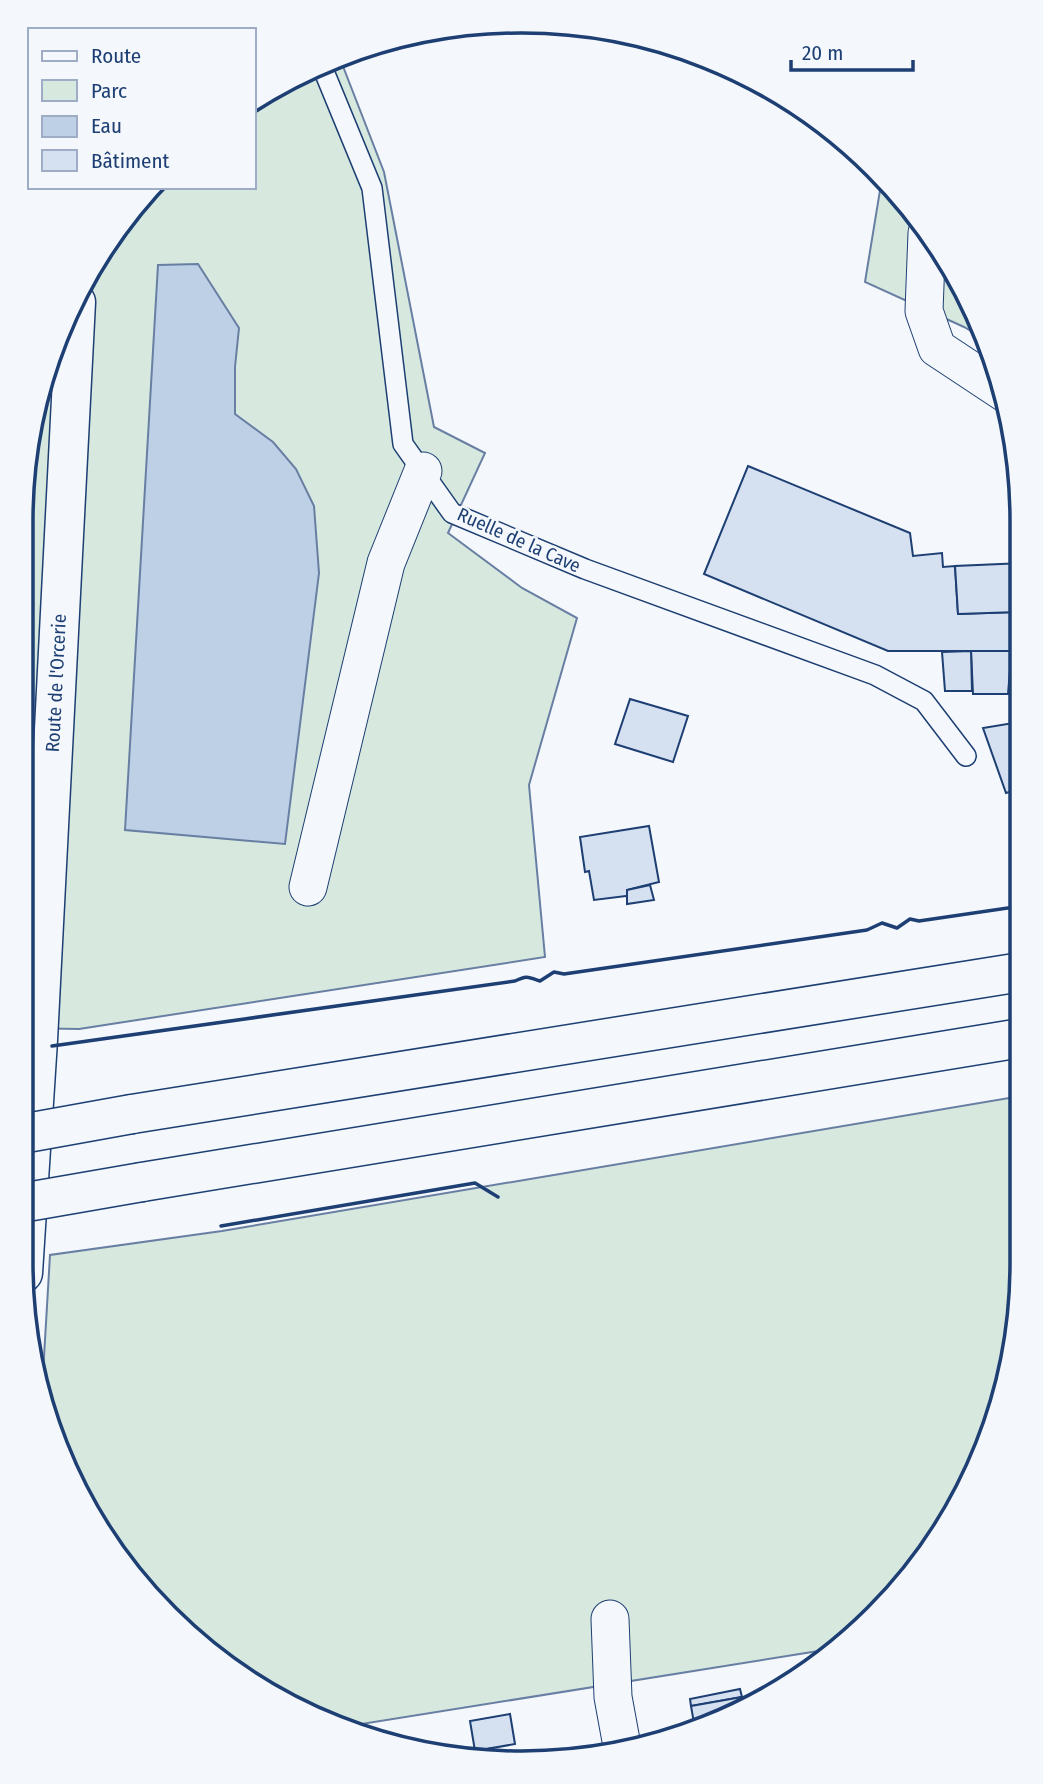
<svg xmlns="http://www.w3.org/2000/svg" width="1043" height="1784" font-family="'Fira Sans Condensed',sans-serif">
  <style>
    .green { fill: #d7e8df; stroke: #687fa3; stroke-width: 2 }
    .water { fill: #bed0e5; stroke: #687fa3; stroke-width: 2 }
    .building { fill: #d5e0f0; stroke: #1d3f73; stroke-width: 2 }
    .lines { fill: none; stroke-linecap: round; stroke-linejoin: round }
    .lane-casing { stroke: #1d3f73; stroke-width: 22 }
    .street-casing { stroke: #1d3f73; stroke-width: 39 }
    .secondary-casing { stroke: #1d3f73; stroke-width: 41 }
    .highway-casing { stroke: #1d3f73; stroke-width: 41 }
    .lane { stroke: #f4f7fb; stroke-width: 19 }
    .street { stroke: #f4f7fb; stroke-width: 37 }
    .secondary { stroke: #f4f7fb; stroke-width: 38 }
    .highway { stroke: #f4f7fb; stroke-width: 38 }
    .highway-bridge-casing { stroke: #1d3f73; stroke-width: 41; stroke-linecap: butt }
    .highway-bridge { stroke: #f4f7fb; stroke-width: 38 }
    .wall { stroke: #1d3f73; stroke-width: 3.5 }
    .labels { text-anchor: middle; dominant-baseline: central; stroke-width: 5; stroke-linejoin: round; paint-order: stroke }
    .street-label { font-size: 19px; fill: #1d3f73; stroke: #f4f7fb }
    .rim { fill: none; stroke: #1d3f73; stroke-width: 3.5 }
  </style>
  <rect width="100%" height="100%" fill="#f4f7fb"/>
  <g class="green">
    <path d="M 339,56 L 384,172 L 434,427 L 485,453 L 448,533 L 522,588 L 577,618 L 529,785 L 545,957 L 79,1029 L 21,1028 L 22,488 L 48,360 L 106,243 L 151,187 L 254,187 L 254,100 Z"/>
    <path d="M 882,178 L 898,191 L 955,272 L 983,338 L 964,327 L 865,282 Z"/>
    <path d="M 1021,1096 L 1021,1296 L 995,1424 L 937,1541 L 837,1648 L 343,1727 L 217,1660 L 124,1567 L 47,1423 L 42,1391 L 50,1255 L 222,1231 Z"/>
  </g>
  <path class="water" d="M 198,264 L 239,328 L 235,367 L 235,414 L 273,442 L 296,469 L 314,506 L 319,573 L 285,844 L 125,830 L 158,265 Z"/>
  <g class="building">
    <path d="M 748,466 L 910,533 L 913,556 L 942,553 L 943,567 L 955,566 L 958,614 L 1017,612 L 1019,651 L 888,651 L 704,574 Z"/>
    <path d="M 1021,563 L 1021,651 L 1019,651 L 1017,612 L 958,614 L 955,566 Z"/>
    <path d="M 971,651 L 1021,651 L 1021,670 L 1010,670 L 1008,694 L 973,694 Z"/>
    <path d="M 971,651 L 972,691 L 945,691 L 942,652 Z"/>
    <path d="M 630,699 L 688,716 L 673,762 L 615,744 Z"/>
    <path d="M 1020,722 L 1021,792 L 1020,789 L 1006,793 L 983,728 Z"/>
    <path d="M 649,826 L 659,882 L 627,890 L 628,896 L 626,896 L 594,900 L 589,871 L 585,872 L 580,837 Z"/>
    <path d="M 650,885 L 654,900 L 627,904 L 627,890 Z"/>
    <path d="M 740,1689 L 742,1697 L 691,1706 L 690,1699 Z"/>
    <path d="M 742,1697 L 743,1704 L 695,1729 L 691,1706 Z"/>
    <path d="M 510,1714 L 515,1744 L 475,1751 L 470,1721 Z"/>
    <path d="M 493,1748 L 495,1759 L 476,1755 L 475,1751 Z"/>
  </g>
  <g class="lines">
    <g class="lane-casing">
      <path id="lane" d="M 321,64 L 372,188 L 403,444 L 452,513 L 585,569 L 875,675 L 924,701 L 966,756"/>
    </g>
    <g class="street-casing">
      <g id="street">
        <path d="M 927,233 L 924,311 L 937,348 L 1005,393"/>
        <path d="M 308,887 L 386,563 L 423,471"/>
        <path d="M 610,1619 L 613,1697 L 622,1746"/>
      </g>
    </g>
    <g class="secondary-casing">
      <path id="secondary" d="M 23,1273 L 38,1040 L 76,302"/>
    </g>
    <g class="highway-casing">
      <g id="highway">
        <path d="M 132,1114 L 1021,972"/>
        <path d="M 142,1182 L 1021,1038"/>
      </g>
    </g>
    <use href="#lane" class="lane"/>
    <use href="#street" class="street"/>
    <use href="#secondary" class="secondary"/>
    <use href="#highway" class="highway"/>
    <g class="highway-bridge-casing">
      <g id="highway-bridge">
        <path d="M 21,1134 L 132,1114"/>
        <path d="M 21,1203 L 142,1182"/>
      </g>
    </g>
    <use href="#highway-bridge" class="highway-bridge"/>
    <g class="wall">
      <path d="M 52,1046 L 515,981 C 529,975 527,977 540,981 L 554,972 L 564,974 L 867,930 L 882,923 L 897,928 L 910,919 L 919,921 L 1021,906"/>
      <path d="M 221,1226 L 475,1183 L 498,1197"/>
    </g>
  </g>
  <g class="labels">
    <g class="street-label">
      <text transform="translate(519 540) rotate(24)">Ruelle de la Cave</text>
      <text transform="translate(56 683) rotate(-87)">Route de l'Orcerie</text>
    </g>
  </g>
  <path d="M0 0H1043V1784H0ZM521 33H522A488 488 0 0 1 1010 521V1263A488 488 0 0 1 522 1751H521A488 488 0 0 1 33 1263V521A488 488 0 0 1 521 33Z" fill="#f4f7fb" fill-rule="evenodd"/>
  <path class="rim" d="M521 33H522A488 488 0 0 1 1010 521V1263A488 488 0 0 1 522 1751H521A488 488 0 0 1 33 1263V521A488 488 0 0 1 521 33Z"/>
  <rect x="28" y="28" width="228" height="161" fill="#f4f7fb" stroke="#9eadc5" stroke-width="2"/>
  <rect x="42" y="51" width="35" height="10" fill="#f4f7fb" stroke="#9eadc5" stroke-width="2"/>
  <text x="91" y="63" font-size="21" fill="#1d3f73">Route</text>
  <rect x="42" y="80" width="35" height="21" fill="#d7e8df" stroke="#9eadc5" stroke-width="2"/>
  <text x="91" y="98" font-size="21" fill="#1d3f73">Parc</text>
  <rect x="42" y="116" width="35" height="21" fill="#bed0e5" stroke="#9eadc5" stroke-width="2"/>
  <text x="91" y="133" font-size="21" fill="#1d3f73">Eau</text>
  <rect x="42" y="150" width="35" height="21" fill="#d5e0f0" stroke="#9eadc5" stroke-width="2"/>
  <text x="91" y="168" font-size="21" fill="#1d3f73">Bâtiment</text>
  <path d="M791 60v10h122v-10" fill="none" stroke="#1d3f73" stroke-width="3.5"/>
  <text x="802" y="60" font-size="21" fill="#1d3f73" stroke="#f4f7fb" stroke-width="5" paint-order="stroke">20 m</text>
</svg>
